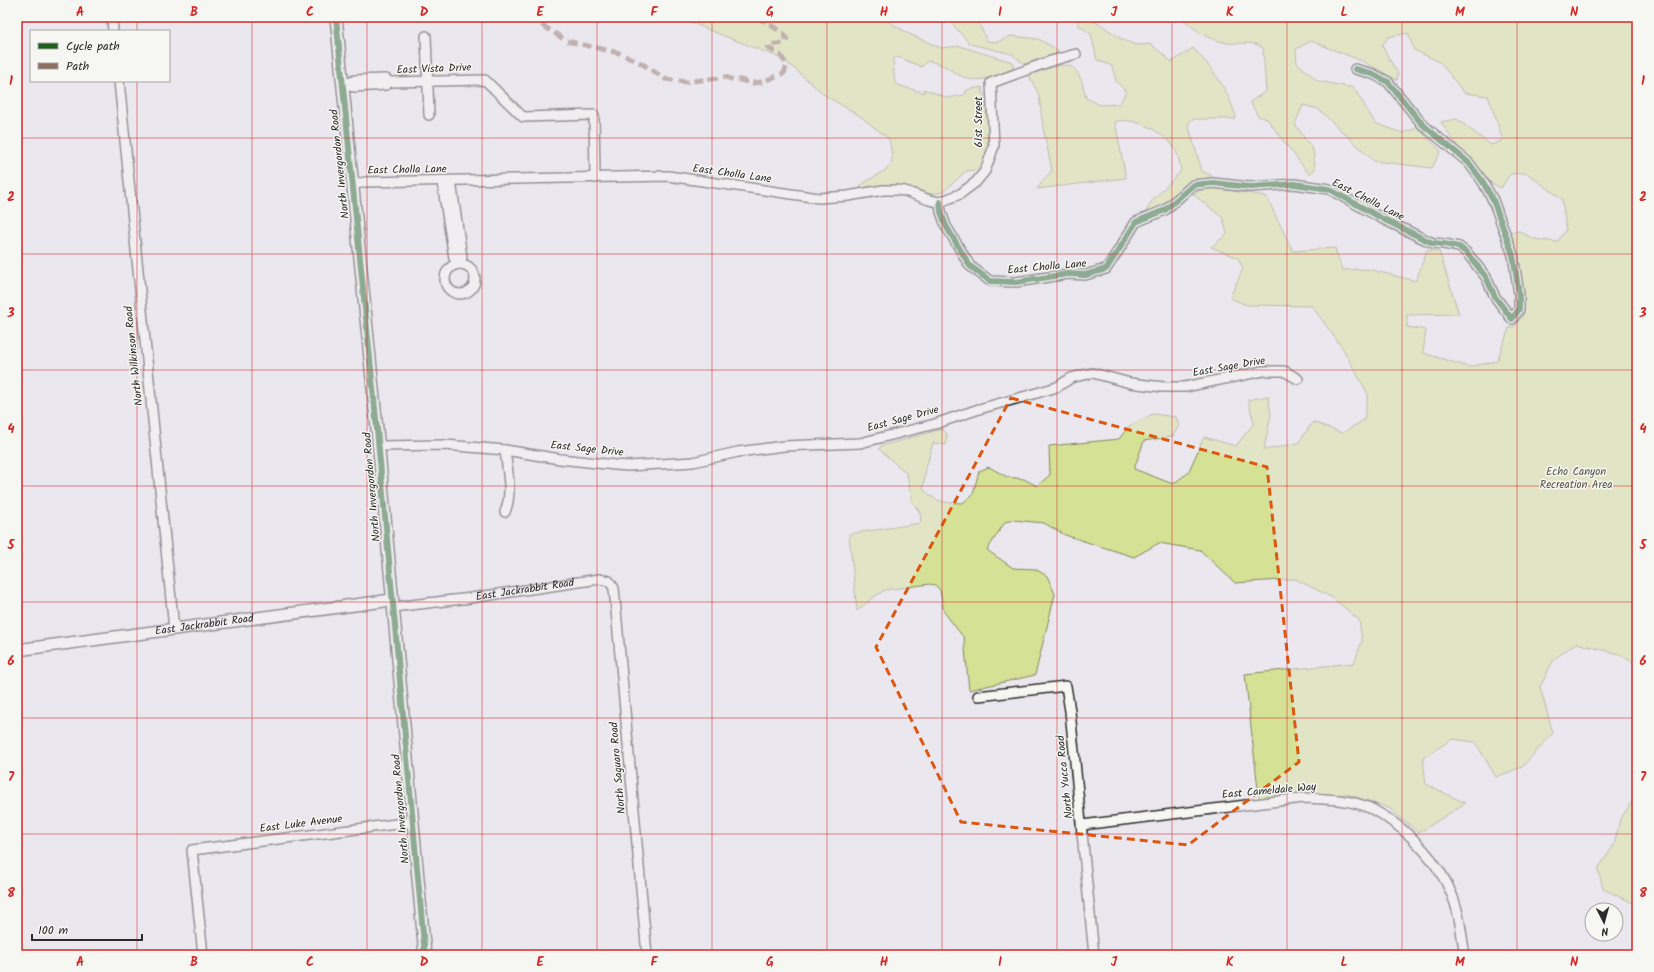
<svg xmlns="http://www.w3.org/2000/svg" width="1654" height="972" font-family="Kalam,sans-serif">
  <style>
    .green { fill: #d5e295; stroke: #808660 }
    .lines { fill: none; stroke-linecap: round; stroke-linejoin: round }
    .minor-casing { stroke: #2b2b2b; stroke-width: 12 }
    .tertiary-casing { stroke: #2b2b2b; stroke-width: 14 }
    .minor { stroke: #f6f6f2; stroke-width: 9 }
    .tertiary { stroke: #f6f6f2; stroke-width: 11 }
    .quiet { stroke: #8d6e63; stroke-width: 5; stroke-dasharray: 10 5; stroke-linecap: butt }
    .cycleway-casing { stroke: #f6f6f2; stroke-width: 8 }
    .cycleway { stroke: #1b5e20; stroke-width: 6 }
    .marked { fill: none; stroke: #df570e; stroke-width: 3; stroke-dasharray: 8 5; stroke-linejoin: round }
    .grid { fill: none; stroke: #d62828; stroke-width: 1; stroke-opacity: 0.55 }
    .labels { text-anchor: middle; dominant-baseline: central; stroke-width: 3; stroke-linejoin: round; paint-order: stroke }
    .street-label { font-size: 11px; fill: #2b2b2b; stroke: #f6f6f2 }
    .park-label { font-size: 11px; fill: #565946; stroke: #f6f6f2 }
    .neatline { fill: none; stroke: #d62828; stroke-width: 1.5 }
    .grid-label { font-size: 13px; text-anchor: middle; font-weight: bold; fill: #d62828 }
  </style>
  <rect width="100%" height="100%" fill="#ebe7ee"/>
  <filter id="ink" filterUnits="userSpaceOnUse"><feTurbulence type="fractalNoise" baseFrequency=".025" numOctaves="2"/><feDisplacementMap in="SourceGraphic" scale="8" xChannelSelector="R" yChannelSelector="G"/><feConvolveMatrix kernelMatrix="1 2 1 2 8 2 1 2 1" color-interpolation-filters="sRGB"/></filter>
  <g filter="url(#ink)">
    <g class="green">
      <path d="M 680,17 L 881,17 L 909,34 L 941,48 L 959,46 L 1012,62 L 1014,68 C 1002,73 980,84 966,78 C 953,73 942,62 927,61 L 922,67 L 898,57 L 893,59 L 895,84 L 924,93 L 924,89 L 948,98 L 964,95 L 967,90 L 982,87 L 988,119 L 987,155 L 981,166 L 976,170 L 966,171 L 943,192 L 931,194 L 910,187 L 893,185 L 875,186 L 860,189 L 861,185 L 887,169 L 892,162 L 892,154 L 889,139 L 860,116 L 826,96 L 783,59 L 709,30 Z"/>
      <path d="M 946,17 L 976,17 L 987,41 L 998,42 L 1011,36 L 1038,39 L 1058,50 L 1058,53 L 1024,64 L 1012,54 L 970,44 Z"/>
      <path d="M 1083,17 L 1100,24 L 1123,40 L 1136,45 L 1151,44 L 1172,62 L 1193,48 C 1213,69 1228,89 1236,117 L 1235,119 L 1193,119 L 1188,124 L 1202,171 L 1212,176 L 1210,178 L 1194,180 L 1165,206 L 1146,213 L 1151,202 L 1181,171 C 1180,165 1179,159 1177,153 C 1169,134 1134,115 1115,122 L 1126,178 L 1037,189 L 1052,170 L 1043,128 L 1039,95 L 1029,75 C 1065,63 1077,54 1086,98 L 1100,105 L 1119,104 L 1126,92 L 1116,81 L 1112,66 L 1097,60 L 1091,34 L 1078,25 L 1078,19 Z"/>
      <path d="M 1181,17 L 1637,17 L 1637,665 L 1619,654 L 1576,643 L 1554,659 L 1540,687 L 1553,733 L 1522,767 L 1496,777 L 1475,742 L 1452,739 L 1423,758 L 1426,784 L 1465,803 L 1419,833 L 1389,808 L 1346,794 L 1259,798 L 1245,674 L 1354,663 L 1362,641 L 1359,620 L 1333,598 L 1295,579 L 1235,583 L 1200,550 L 1159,543 L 1134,557 L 1065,535 L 1044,523 L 1014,520 L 1005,522 L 987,550 L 1013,568 L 1035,569 L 1047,576 L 1055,594 L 1035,675 L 969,690 L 964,638 L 944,612 L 940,590 L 935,585 L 930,584 L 885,590 L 872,598 L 857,611 L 849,534 L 921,523 L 920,513 L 912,501 L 907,474 L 879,449 L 881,446 L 942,429 L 947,434 L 946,445 L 933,443 L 926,468 L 923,488 C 935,504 946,502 963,503 L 973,494 L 979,471 L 989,467 L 1007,477 L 1024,479 L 1037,486 L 1050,475 L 1049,446 L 1119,439 L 1129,426 L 1153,414 L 1176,417 L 1179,425 L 1173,436 L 1144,441 L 1134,469 L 1173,484 L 1188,473 L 1204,437 L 1236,446 L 1254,423 L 1248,400 L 1268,396 L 1271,414 L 1264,450 L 1298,443 L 1313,422 L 1342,433 L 1364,420 L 1368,394 L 1343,349 L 1312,306 L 1247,305 L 1230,298 L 1243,268 L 1238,258 L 1211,247 L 1227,234 L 1223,218 L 1193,194 L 1207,187 L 1266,196 L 1293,251 L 1335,248 L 1342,270 L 1367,269 L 1416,281 L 1427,250 L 1439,251 L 1459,314 L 1407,315 L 1407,327 L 1426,330 L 1423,353 L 1469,367 L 1497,361 L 1509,328 L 1515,326 L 1524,314 L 1522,291 L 1510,232 L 1519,231 L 1534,239 L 1557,242 L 1566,230 L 1562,199 L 1527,173 L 1510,174 L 1501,188 C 1479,180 1454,142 1441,122 L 1457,119 L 1491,145 L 1503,140 L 1488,96 L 1464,93 L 1440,62 L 1414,50 L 1408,33 L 1388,37 L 1382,46 L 1398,74 L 1397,80 L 1362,61 L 1311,41 L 1296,49 L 1297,63 L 1318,81 L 1354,88 L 1375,123 L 1402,133 L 1418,128 L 1441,151 L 1432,168 L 1374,161 L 1318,109 L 1303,105 L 1295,124 L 1313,150 L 1315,169 L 1309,174 L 1267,119 L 1258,116 L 1250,102 L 1266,91 L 1263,48 C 1252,39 1236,46 1223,42 C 1202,37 1197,31 1181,17 Z"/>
      <path d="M 1637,795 L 1637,902 L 1635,904 L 1603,889 L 1598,869 L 1614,845 L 1620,819 Z"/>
    </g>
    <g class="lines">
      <g class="minor-casing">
        <g id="minor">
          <path d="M 112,17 L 113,31"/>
          <path d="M 426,36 L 429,115"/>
          <path d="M 119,81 L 174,629"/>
          <path d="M 343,85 L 355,87 L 386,85 L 390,82 L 485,80 L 523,117 L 594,115 L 595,178"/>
          <path d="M 344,85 L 355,80 L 386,79 L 389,82"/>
          <path d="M 442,182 L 454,258 L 458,264 L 462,257 L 451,181"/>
          <path d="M 352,185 L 365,182 L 668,176 L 819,198 L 848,196 L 883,190 L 896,190 L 905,191 L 929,200 L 940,202 L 960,194 L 976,182 L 985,171 L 994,146 L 991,83 L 1051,61 L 1076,54"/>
          <path d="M 940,202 L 941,212 L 946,226 L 970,266 L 990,281 L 1016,282 L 1068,274 L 1085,275 L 1106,269 L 1118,251 L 1136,222 L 1165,210 L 1193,185 L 1213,183 L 1250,187 L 1294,184 L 1329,189 L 1383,219 L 1422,238 L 1433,243 L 1444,244 L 1459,247 L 1467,253 L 1486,277 L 1495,297 L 1512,319 L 1519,309 L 1519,294 L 1513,255 L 1493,200 L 1483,182 L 1469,163 L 1422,124 L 1388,82 L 1373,74 L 1355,69"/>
          <circle cx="460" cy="279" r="15"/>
          <path d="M 379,446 L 445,445 L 505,450 L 560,459 L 615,465 L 628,466 L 693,462 L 738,452 L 784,446 L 860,443 L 935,424 L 979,409 L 1030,395 L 1057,387 L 1071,378 L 1083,375 L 1093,373 L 1130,383 L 1163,387 L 1185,387 L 1263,371 L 1284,371 L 1298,379"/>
          <path d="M 505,450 C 507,470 513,493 505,512"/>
          <path id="s1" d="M 393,607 L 471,598 L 599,579 L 609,581 L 614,588 L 647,955"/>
          <path d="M 978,696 L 1066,686 L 1070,711 L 1094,955"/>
          <path d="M 1082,825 L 1303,798 C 1326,799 1351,799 1372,809 C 1410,829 1446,868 1457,910 C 1461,924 1462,940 1465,955"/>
          <path d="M 203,955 L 192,850 L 412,822"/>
        </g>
      </g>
      <g class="tertiary-casing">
        <g id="tertiary">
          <path d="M 336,17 L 377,429 L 425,955"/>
          <path id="s2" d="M 17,650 L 392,600"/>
        </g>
      </g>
      <use href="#minor" class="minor"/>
      <use href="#tertiary" class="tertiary"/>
      <path class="quiet" d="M 529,17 L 567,41 L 619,53 L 641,63 L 665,79 L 686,82 L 726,77 L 733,80 L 740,80 L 753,83 L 762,82 L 784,73 L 787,65 L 780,55 L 768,48 L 769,45 L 785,43 L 787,40 L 783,33 L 758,17"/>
      <g class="cycleway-casing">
        <g id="cycleway">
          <path d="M 336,17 L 377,429 L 425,955"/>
          <path d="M 940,202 L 941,212 L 946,226 L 970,266 L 990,281 L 1016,282 L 1068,274 L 1085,275 L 1106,269 L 1118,251 L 1136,222 L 1165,210 L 1193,185 L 1213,183 L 1250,187 L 1294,184 L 1329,189 L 1383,219 L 1422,238 L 1433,243 L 1444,244 L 1459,247 L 1467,253 L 1486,277 L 1495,297 L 1512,319 L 1519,309 L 1519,294 L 1513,255 L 1493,200 L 1483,182 L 1469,163 L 1422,124 L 1388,82 L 1373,74 L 1355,69"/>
        </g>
      </g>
      <use href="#cycleway" class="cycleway"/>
    </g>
  </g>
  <path d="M0 0H1654V972H0ZM 1011,398 L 1267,467 L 1299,762 L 1188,845 L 961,822 L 876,647 Z" fill="#ebe7ee" fill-opacity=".55" fill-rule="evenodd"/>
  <path class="marked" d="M 1011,398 L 1267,467 L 1299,762 L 1188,845 L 961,822 L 876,647 Z"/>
  <path class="grid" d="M 137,17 L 137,31M 252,17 L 252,955M 367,17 L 367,955M 482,17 L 482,955M 597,17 L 597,955M 712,17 L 712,955M 827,17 L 827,955M 942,17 L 942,955M 1057,17 L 1057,955M 1172,17 L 1172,955M 1287,17 L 1287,955M 1402,17 L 1402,955M 1517,17 L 1517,955M 137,81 L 137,955M 17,138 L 1637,138M 17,254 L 1637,254M 17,370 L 1637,370M 17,486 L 1637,486M 17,602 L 1637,602M 17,718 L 1637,718M 17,834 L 1637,834"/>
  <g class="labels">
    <g class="street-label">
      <text transform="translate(434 69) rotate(-2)">East Vista Drive</text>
      <text transform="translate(979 122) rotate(-90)">61st Street</text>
      <text transform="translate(340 164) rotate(-96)">North Invergordon Road</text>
      <text transform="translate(407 170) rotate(-1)">East Cholla Lane</text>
      <text transform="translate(732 174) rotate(8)">East Cholla Lane</text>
      <text transform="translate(1368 200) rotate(27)">East Cholla Lane</text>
      <text transform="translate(1047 267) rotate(-5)">East Cholla Lane</text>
      <text transform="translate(134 356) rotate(-96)">North Wilkinson Road</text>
      <text transform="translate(1229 367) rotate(-10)">East Sage Drive</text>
      <text transform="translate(903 419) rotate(-15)">East Sage Drive</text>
      <text transform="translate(587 449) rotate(6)">East Sage Drive</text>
      <text transform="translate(372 487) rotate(-95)">North Invergordon Road</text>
      <text stroke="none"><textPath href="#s1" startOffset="133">East Jackrabbit Road</textPath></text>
      <text stroke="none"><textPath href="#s2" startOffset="189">East Jackrabbit Road</textPath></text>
      <text transform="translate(618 768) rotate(-95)">North Saguaro Road</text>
      <text transform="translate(1065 777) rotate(-96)">North Yucca Road</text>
      <text transform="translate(1269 791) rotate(-5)">East Cameldale Way</text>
      <text transform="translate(401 809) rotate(-95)">North Invergordon Road</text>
      <text transform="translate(301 824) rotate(-7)">East Luke Avenue</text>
    </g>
    <g class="park-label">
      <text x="1576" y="472">Echo Canyon<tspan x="1576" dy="13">Recreation Area</tspan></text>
    </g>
  </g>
  <rect width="1654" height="972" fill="none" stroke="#f6f6f2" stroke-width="44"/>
  <rect x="30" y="30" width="140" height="52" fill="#f6f6f2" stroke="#a5a5a2"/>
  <rect x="38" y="43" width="20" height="6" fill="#1b5e20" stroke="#a5a5a2"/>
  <text x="66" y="50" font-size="12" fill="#2b2b2b">Cycle path</text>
  <rect x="38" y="63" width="20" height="6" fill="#8d6e63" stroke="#a5a5a2"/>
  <text x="66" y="70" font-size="12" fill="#2b2b2b">Path</text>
  <g transform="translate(1604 922) rotate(174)"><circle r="19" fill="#f6f6f2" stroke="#a5a5a2"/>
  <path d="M0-3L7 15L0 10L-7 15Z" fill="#2b2b2b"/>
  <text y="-6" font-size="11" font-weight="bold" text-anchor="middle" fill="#2b2b2b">N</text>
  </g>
  <path d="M32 934v6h110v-6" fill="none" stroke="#2b2b2b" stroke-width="2"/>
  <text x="38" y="934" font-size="12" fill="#2b2b2b" stroke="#f6f6f2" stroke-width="3" paint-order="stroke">100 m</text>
  <rect x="22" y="22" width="1610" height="928" class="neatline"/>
  <g class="grid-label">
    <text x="80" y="16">A</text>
    <text x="194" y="16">B</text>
    <text x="310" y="16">C</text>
    <text x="424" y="16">D</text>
    <text x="540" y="16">E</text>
    <text x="654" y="16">F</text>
    <text x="770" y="16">G</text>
    <text x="884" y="16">H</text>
    <text x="1000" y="16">I</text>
    <text x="1114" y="16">J</text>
    <text x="1230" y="16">K</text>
    <text x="1344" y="16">L</text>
    <text x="1460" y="16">M</text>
    <text x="1574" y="16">N</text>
    <text x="11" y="85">1</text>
    <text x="1643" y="85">1</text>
    <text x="11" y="201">2</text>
    <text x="1643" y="201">2</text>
    <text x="11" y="317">3</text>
    <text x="1643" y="317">3</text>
    <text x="11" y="433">4</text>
    <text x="1643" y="433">4</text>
    <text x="11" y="549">5</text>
    <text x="1643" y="549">5</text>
    <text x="11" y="665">6</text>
    <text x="1643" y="665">6</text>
    <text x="11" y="781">7</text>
    <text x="1643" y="781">7</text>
    <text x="11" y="897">8</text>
    <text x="1643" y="897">8</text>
    <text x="80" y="966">A</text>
    <text x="194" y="966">B</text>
    <text x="310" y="966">C</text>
    <text x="424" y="966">D</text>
    <text x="540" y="966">E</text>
    <text x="654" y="966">F</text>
    <text x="770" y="966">G</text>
    <text x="884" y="966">H</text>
    <text x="1000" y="966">I</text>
    <text x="1114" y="966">J</text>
    <text x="1230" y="966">K</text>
    <text x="1344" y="966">L</text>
    <text x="1460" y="966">M</text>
    <text x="1574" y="966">N</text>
  </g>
</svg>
